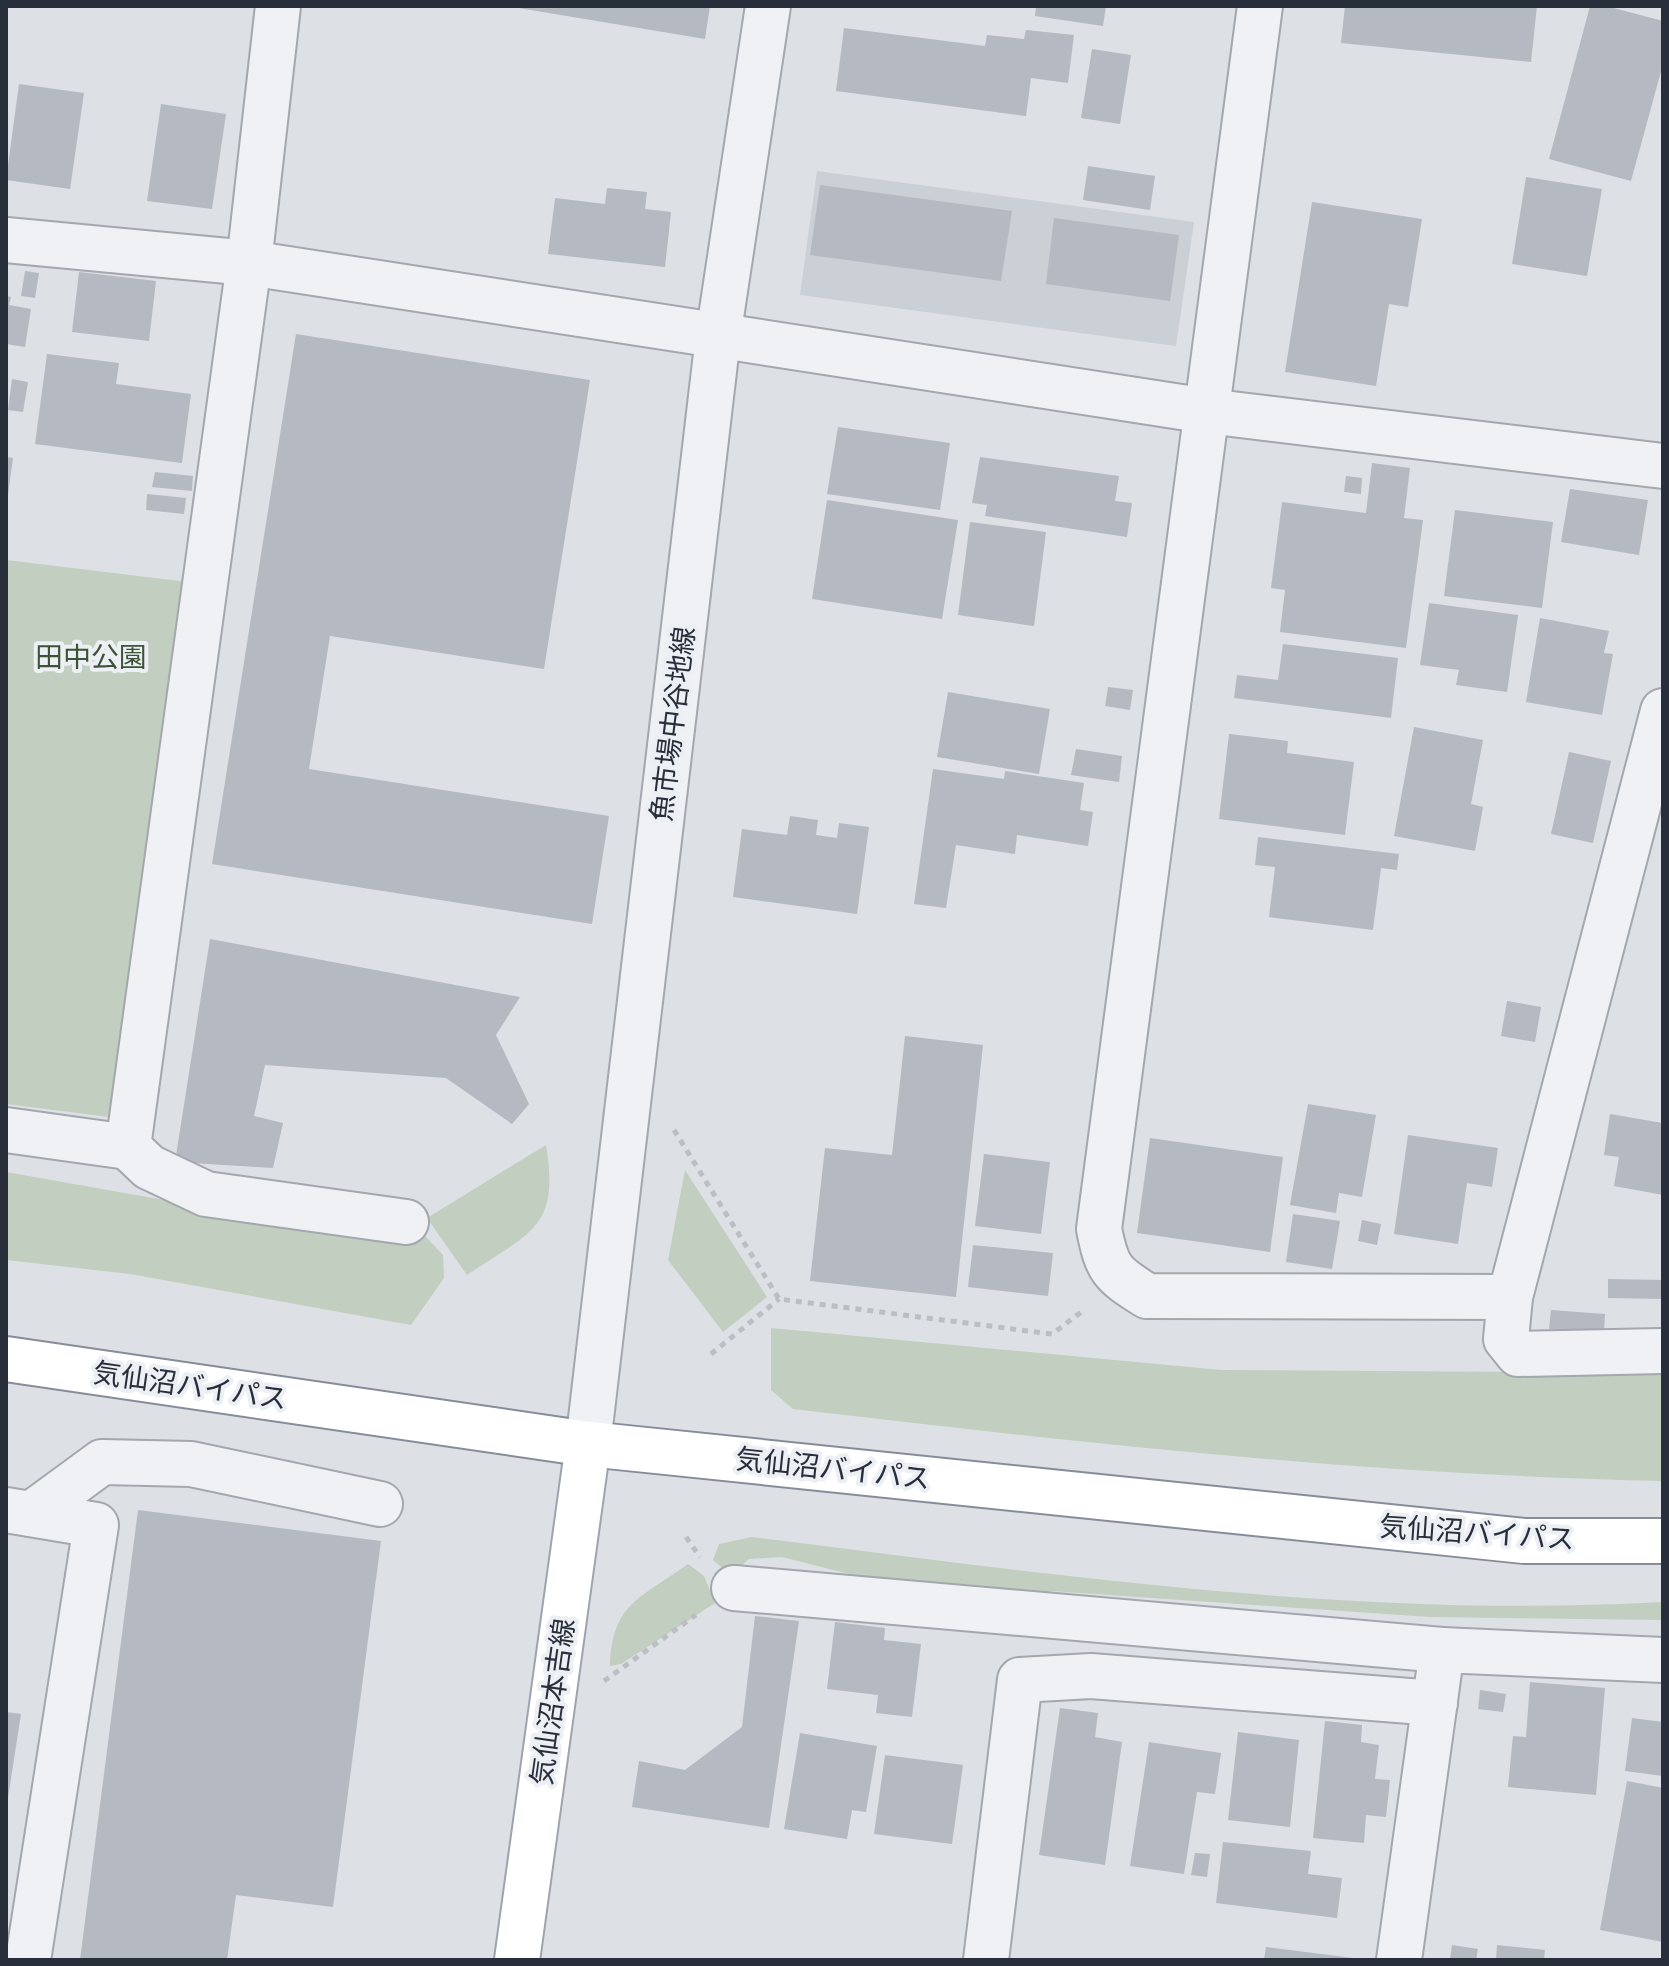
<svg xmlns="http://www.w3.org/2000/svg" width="1669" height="1966" font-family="Raleway,'Noto Sans JP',sans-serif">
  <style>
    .built { fill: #cbcfd6 }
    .green { fill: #c2cebf }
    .building { fill: #b5b9c1 }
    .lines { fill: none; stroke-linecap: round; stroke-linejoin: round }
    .minor-casing { stroke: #a3a7ae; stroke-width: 48 }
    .tertiary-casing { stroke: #a3a7ae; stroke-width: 48 }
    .primary-casing { stroke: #9ea4af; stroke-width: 48 }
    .trunk-casing { stroke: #868d9a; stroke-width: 48 }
    .path { stroke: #bbbec4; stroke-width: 5; stroke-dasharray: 6 6; stroke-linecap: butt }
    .minor { stroke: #eff1f4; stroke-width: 44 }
    .tertiary { stroke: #eff1f4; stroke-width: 44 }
    .primary { stroke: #fff; stroke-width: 44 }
    .trunk { stroke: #fff; stroke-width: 44 }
    .labels { text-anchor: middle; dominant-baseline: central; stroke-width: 8; stroke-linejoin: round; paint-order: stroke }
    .park-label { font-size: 28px; fill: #3c5338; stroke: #eceff3 }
    .street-label { font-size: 28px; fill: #282e3a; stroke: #eceff3 }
  </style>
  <rect width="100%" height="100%" fill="#dde0e5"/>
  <path class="built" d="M 817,171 L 1194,222 L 1176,346 L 800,295 Z"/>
  <g class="green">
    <path d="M 6,560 L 188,582 L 117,1118 L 6,1104 Z"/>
    <path d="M 546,1145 C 560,1229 530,1232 467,1275 L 427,1218 Z"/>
    <path d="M 685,1170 L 767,1297 L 723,1332 L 668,1260 Z"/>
    <path d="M 6,1172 L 384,1239 L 423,1234 L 443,1255 L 444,1278 L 411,1325 L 130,1274 L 6,1260 Z"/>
    <path d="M 771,1328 L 1221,1370 L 1663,1373 L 1663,1481 C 1372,1475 1082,1443 793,1409 L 771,1390 Z"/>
    <path d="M 752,1537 C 1054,1575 1358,1619 1663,1602 L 1663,1620 L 1430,1617 L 1051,1591 L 1037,1601 L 885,1583 L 782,1557 L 749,1559 L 737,1569 L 726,1571 L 713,1560 L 719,1544 Z"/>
    <path d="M 688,1564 L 704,1576 L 715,1603 L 621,1664 L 610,1666 C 612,1602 642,1598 688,1564 Z"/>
  </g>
  <g class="building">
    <path d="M 507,6 L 710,6 L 705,39 Z"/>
    <path d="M 1036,6 L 1106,6 L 1103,26 L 1035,16 Z"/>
    <path d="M 1345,6 L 1537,6 L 1531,62 L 1341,43 Z"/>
    <path d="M 1590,6 L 1606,6 L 1663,21 L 1663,64 L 1631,181 L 1549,159 Z"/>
    <path d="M 844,28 L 985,46 L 987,35 L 1024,39 L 1026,30 L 1074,35 L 1068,83 L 1031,78 L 1026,116 L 836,91 Z"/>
    <path d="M 1092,49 L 1131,55 L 1120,124 L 1081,118 Z"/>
    <path d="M 19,84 L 84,93 L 70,189 L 6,180 Z"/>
    <path d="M 161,104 L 226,114 L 212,209 L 147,201 Z"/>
    <path d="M 1088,166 L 1155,176 L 1150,210 L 1083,200 Z"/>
    <path d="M 1526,177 L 1602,189 L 1587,276 L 1512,264 Z"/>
    <path d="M 820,185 L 1012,211 L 1001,281 L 810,255 Z"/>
    <path d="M 607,188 L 647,192 L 645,209 L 671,212 L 665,267 L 548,254 L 555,198 L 605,204 Z"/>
    <path d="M 1312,202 L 1422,219 L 1408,307 L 1389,304 L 1376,386 L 1285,372 Z"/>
    <path d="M 1054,218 L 1179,235 L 1170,301 L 1046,284 Z"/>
    <path d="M 25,271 L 39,273 L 35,298 L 21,296 Z"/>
    <path d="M 79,272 L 156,281 L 149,341 L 72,332 Z"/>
    <path d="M 6,296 L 11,297 L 9,305 L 31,309 L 25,347 L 6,344 Z"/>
    <path d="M 296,334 L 590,380 L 544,669 L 330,636 L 309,769 L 609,816 L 592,924 L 212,864 Z"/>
    <path d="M 47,354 L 119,363 L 116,384 L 191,394 L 182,463 L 35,444 Z"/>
    <path d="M 12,379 L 28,382 L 23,412 L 8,410 Z"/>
    <path d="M 838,427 L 950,443 L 940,510 L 827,494 Z"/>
    <path d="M 6,457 L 13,458 L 8,495 L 6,495 Z"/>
    <path d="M 980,457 L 1119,476 L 1115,501 L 1132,503 L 1127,537 L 985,516 L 987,505 L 972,503 Z"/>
    <path d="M 1372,463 L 1410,468 L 1404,518 L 1423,520 L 1406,648 L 1280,632 L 1285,590 L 1271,588 L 1282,502 L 1366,513 Z"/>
    <path d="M 155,472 L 193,476 L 192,491 L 152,487 Z"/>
    <path d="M 1346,476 L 1362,478 L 1361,494 L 1344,492 Z"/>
    <path d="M 1570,489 L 1648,500 L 1639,555 L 1561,542 Z"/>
    <path d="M 147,494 L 186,498 L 184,514 L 146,510 Z"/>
    <path d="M 827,500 L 958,520 L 942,619 L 812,599 Z"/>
    <path d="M 1455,510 L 1553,522 L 1542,608 L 1444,596 Z"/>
    <path d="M 970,522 L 1046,532 L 1034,626 L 958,615 Z"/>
    <path d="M 1429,603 L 1518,615 L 1507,692 L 1456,685 L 1459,670 L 1420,665 Z"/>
    <path d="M 1540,618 L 1609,631 L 1604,653 L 1613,654 L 1602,715 L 1526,702 Z"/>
    <path d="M 1283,644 L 1398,658 L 1391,718 L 1234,698 L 1237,675 L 1278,680 Z"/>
    <path d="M 1108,687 L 1133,690 L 1130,710 L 1105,706 Z"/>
    <path d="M 948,692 L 1050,709 L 1039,774 L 937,757 Z"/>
    <path d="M 1414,727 L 1483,740 L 1471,804 L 1483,807 L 1475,851 L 1394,836 Z"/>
    <path d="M 1229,734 L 1288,741 L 1287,753 L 1354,762 L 1345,835 L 1219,819 Z"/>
    <path d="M 1076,749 L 1122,756 L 1119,782 L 1071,775 Z"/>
    <path d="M 1569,752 L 1611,761 L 1593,843 L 1551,834 Z"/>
    <path d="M 933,769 L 1004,779 L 1005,771 L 1084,783 L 1080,810 L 1093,812 L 1088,846 L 1017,835 L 1015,854 L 956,845 L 946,908 L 914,904 Z"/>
    <path d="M 790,816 L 818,820 L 816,835 L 837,838 L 839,823 L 869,827 L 857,914 L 733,897 L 742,829 L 787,835 Z"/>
    <path d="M 1258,837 L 1399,854 L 1397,870 L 1381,868 L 1373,930 L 1269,917 L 1275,867 L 1255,865 Z"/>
    <path d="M 210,939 L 520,997 L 496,1035 L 529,1104 L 512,1124 L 446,1078 L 265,1065 L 254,1116 L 283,1123 L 273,1168 L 175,1162 Z"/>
    <path d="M 1507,1001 L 1541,1007 L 1535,1042 L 1501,1036 Z"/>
    <path d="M 905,1036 L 983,1045 L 956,1297 L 810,1281 L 825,1148 L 892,1155 Z"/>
    <path d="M 1308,1104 L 1376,1115 L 1362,1197 L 1339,1193 L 1336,1213 L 1290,1205 Z"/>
    <path d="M 1610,1114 L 1663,1123 L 1663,1195 L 1614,1186 L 1619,1157 L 1604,1155 Z"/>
    <path d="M 1408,1135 L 1498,1148 L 1492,1187 L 1467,1183 L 1458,1244 L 1394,1234 Z"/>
    <path d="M 1150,1138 L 1283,1157 L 1270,1252 L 1137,1233 Z"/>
    <path d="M 984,1154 L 1050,1162 L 1041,1234 L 975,1226 Z"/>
    <path d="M 1293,1214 L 1340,1221 L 1332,1269 L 1286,1262 Z"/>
    <path d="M 1362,1220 L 1381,1224 L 1377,1245 L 1358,1241 Z"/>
    <path d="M 973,1245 L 1053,1253 L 1048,1296 L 968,1287 Z"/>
    <path d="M 1608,1279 L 1663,1280 L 1663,1299 L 1608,1298 Z"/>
    <path d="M 1551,1310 L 1605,1314 L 1604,1333 L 1549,1329 Z"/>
    <path d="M 138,1510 L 381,1541 L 333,1907 L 236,1895 L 227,1960 L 80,1960 Z"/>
    <path d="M 755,1616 L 799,1621 L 769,1828 L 632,1807 L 639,1761 L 685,1770 L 742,1727 Z"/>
    <path d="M 835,1622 L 885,1628 L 884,1640 L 921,1644 L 912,1717 L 876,1713 L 878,1695 L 827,1689 Z"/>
    <path d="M 1530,1682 L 1605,1688 L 1596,1795 L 1508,1787 L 1513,1736 L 1526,1737 Z"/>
    <path d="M 1480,1690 L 1506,1694 L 1503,1712 L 1478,1709 Z"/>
    <path d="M 1060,1708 L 1098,1713 L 1095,1737 L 1122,1742 L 1105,1865 L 1039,1855 Z"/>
    <path d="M 6,1712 L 21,1714 L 8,1798 L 6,1798 Z"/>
    <path d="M 1632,1718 L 1663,1722 L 1663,1776 L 1625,1771 Z"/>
    <path d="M 1325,1721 L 1362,1725 L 1361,1742 L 1379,1745 L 1375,1779 L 1390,1780 L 1386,1817 L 1366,1815 L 1364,1843 L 1313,1838 Z"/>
    <path d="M 1238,1732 L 1299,1740 L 1290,1827 L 1228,1820 Z"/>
    <path d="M 800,1733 L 877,1746 L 866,1812 L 852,1810 L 847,1839 L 784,1829 Z"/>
    <path d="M 1149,1742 L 1221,1753 L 1215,1794 L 1197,1792 L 1184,1874 L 1130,1866 Z"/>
    <path d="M 885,1755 L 963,1765 L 952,1844 L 874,1834 Z"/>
    <path d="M 1627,1781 L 1663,1788 L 1663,1942 L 1600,1930 Z"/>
    <path d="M 1223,1842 L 1311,1851 L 1308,1874 L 1342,1878 L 1337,1918 L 1216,1903 Z"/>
    <path d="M 1195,1853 L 1210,1854 L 1207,1877 L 1191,1875 Z"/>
    <path d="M 1452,1945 L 1478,1949 L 1476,1960 L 1450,1960 Z"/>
    <path d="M 1497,1945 L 1545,1950 L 1544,1960 L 1496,1960 Z"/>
    <path d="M 1266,1947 L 1353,1958 L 1352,1960 L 1264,1960 Z"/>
  </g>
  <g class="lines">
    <g class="minor-casing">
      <g id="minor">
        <path d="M 1260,6 L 1099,1229 C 1107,1270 1112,1274 1147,1296 L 1510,1297"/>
        <path d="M 6,240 L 249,263 L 1207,411 L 1663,466"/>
        <path d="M 1663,711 L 1510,1297 L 1506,1339 L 1518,1354 L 1663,1351"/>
        <path d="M 6,1130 L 128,1147 L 249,263 L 278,6"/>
        <path d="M 128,1147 L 149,1167 L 206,1194 L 406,1222"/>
        <path d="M 6,1510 L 96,1525 L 28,1960"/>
        <path d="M 31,1514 L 102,1462 L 191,1464 L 380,1504"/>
        <path d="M 734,1588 L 1442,1650"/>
        <path d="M 986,1960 L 1020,1680 L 1091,1676 L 1435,1703"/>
        <path d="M 1399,1960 L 1442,1650 L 1663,1660"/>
      </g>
    </g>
    <g class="tertiary-casing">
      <path id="tertiary" d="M 588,1444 L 718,337 L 768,6"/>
    </g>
    <g class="primary-casing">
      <path id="primary" d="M 517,1960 L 588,1444"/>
    </g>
    <g class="trunk-casing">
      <path id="trunk" d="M 6,1359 L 588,1444 L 1524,1541 L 1663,1541"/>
    </g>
    <g class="path">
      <path d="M 674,1130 L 779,1299 L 1052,1334 L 1084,1310"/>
      <path d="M 711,1354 L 779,1299"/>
      <path d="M 686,1537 L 700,1557"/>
      <path d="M 604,1681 L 696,1615"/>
    </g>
    <use href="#minor" class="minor"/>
    <use href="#tertiary" class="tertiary"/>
    <use href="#primary" class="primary"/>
    <use href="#trunk" class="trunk"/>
  </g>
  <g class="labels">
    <g class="park-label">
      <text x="91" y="657">田中公園</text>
    </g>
    <g class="street-label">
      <text transform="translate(673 724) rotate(-83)">魚市場中谷地線</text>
      <text transform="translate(190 1386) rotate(8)">気仙沼バイパス</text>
      <text transform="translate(833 1469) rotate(6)">気仙沼バイパス</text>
      <text transform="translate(1477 1533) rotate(4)">気仙沼バイパス</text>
      <text transform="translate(553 1702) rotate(-82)">気仙沼本吉線</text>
    </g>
  </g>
  <rect width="1669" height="1966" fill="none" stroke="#282e3a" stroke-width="16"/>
</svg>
